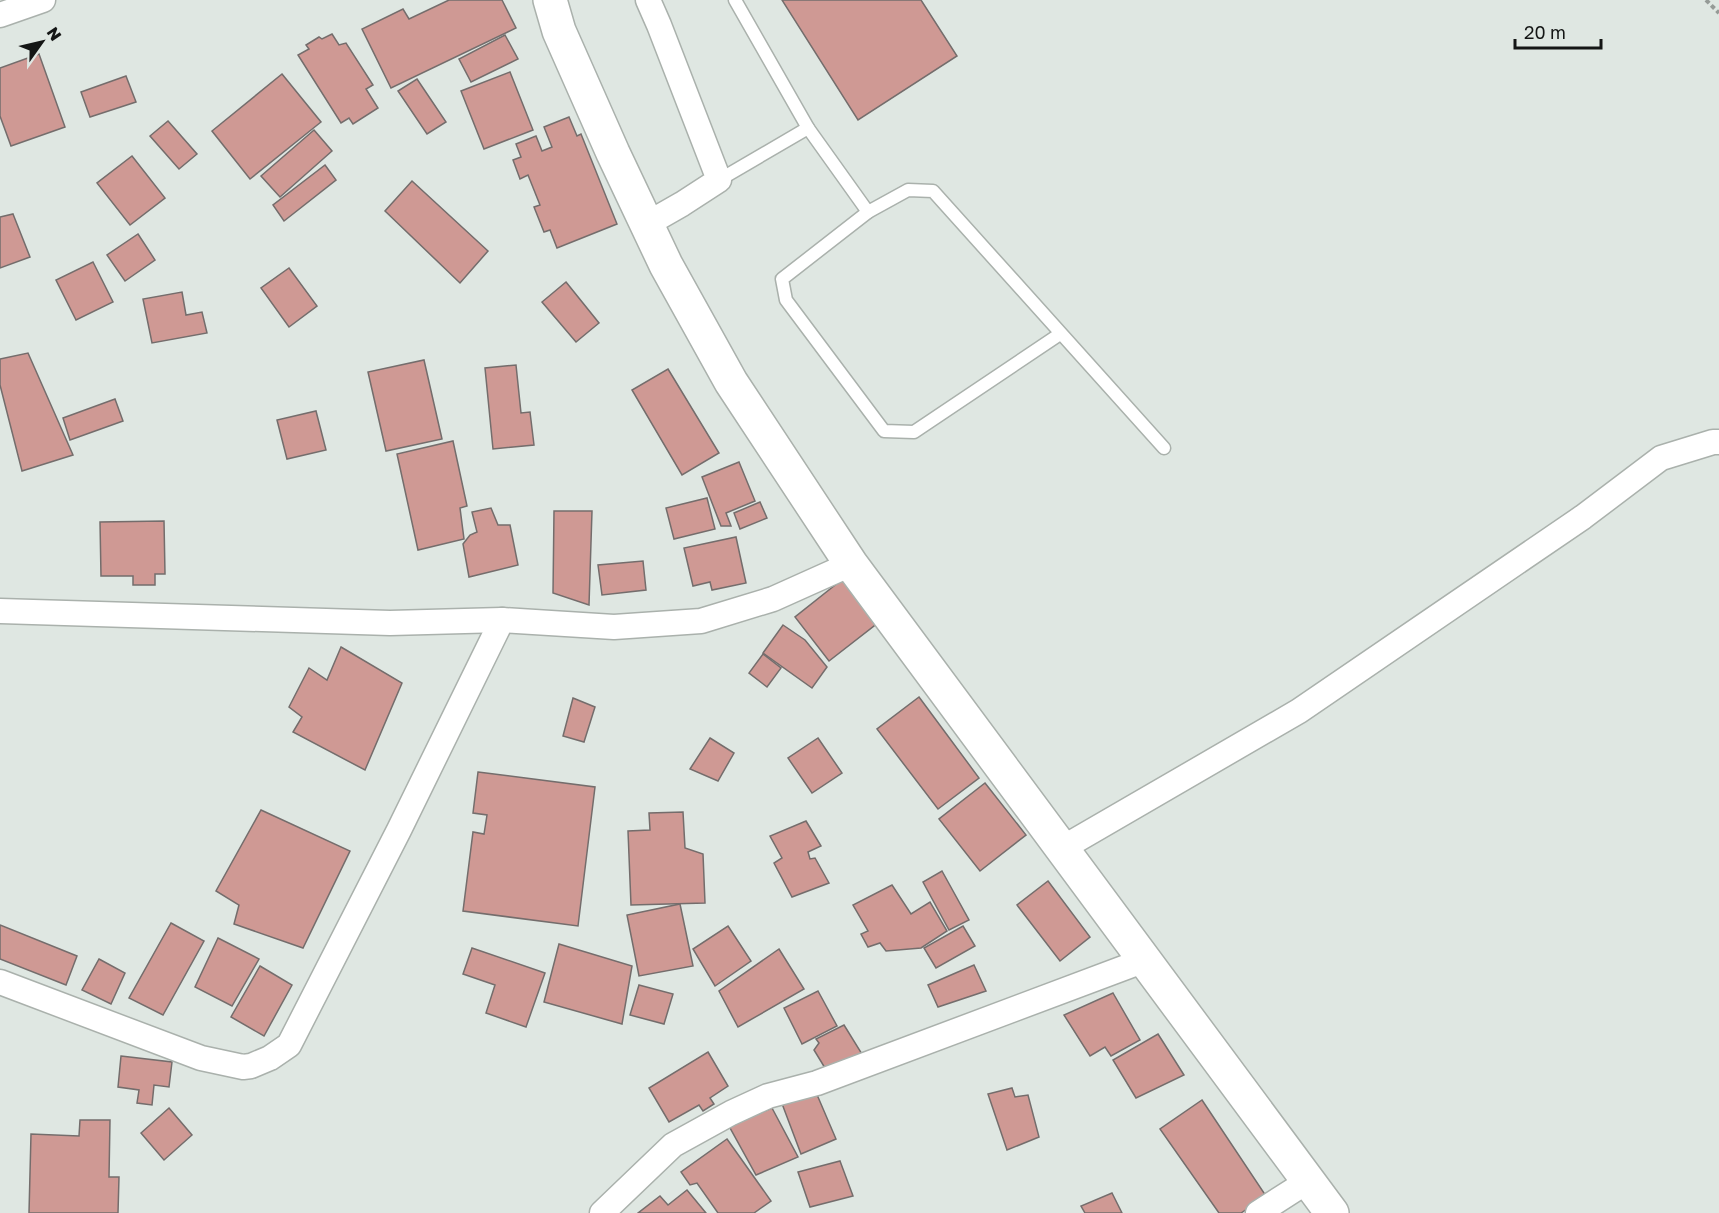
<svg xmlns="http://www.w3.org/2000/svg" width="1719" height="1213" font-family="'Golos Text',sans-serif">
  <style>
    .building { fill: #cf9994; stroke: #746d6c; stroke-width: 1.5 }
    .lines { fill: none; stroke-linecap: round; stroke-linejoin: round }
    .lane-casing { stroke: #aab1ac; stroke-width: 15 }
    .street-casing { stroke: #aab1ac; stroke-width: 27 }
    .secondary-casing { stroke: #aab1ac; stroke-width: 36 }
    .path { stroke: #959b97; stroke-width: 4; stroke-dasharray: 4.5 3; stroke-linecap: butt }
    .lane { stroke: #fff; stroke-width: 12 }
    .street { stroke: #fff; stroke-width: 24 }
    .secondary { stroke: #fff; stroke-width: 33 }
  </style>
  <rect width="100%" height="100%" fill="#dfe7e2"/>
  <g class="building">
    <path d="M 449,0 L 502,0 L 516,28 L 391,88 L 362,29 L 403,9 L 409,19 Z"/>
    <path d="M 782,0 L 921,0 L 957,56 L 858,120 Z"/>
    <path d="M 332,34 L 339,45 L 346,43 L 373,85 L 366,89 L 378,108 L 353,124 L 349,118 L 341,123 L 298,55 L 309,49 L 306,45 L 319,37 L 322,39 Z"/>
    <path d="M 505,35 L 518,59 L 471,82 L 459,59 Z"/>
    <path d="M 39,54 L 65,127 L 11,146 L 0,116 L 0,68 Z"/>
    <path d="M 510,72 L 533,130 L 484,149 L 461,91 Z"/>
    <path d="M 282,74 L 321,122 L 250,179 L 212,131 Z"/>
    <path d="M 126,76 L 136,102 L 90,117 L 81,92 Z"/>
    <path d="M 417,79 L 446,122 L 427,134 L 398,91 Z"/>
    <path d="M 569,117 L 577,136 L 581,134 L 617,224 L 557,248 L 550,230 L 544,232 L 534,207 L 540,205 L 528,175 L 520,179 L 513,160 L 521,157 L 516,144 L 536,136 L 542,151 L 552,147 L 544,127 Z"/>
    <path d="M 168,121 L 197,154 L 179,169 L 150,136 Z"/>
    <path d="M 314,130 L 332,151 L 280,197 L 261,176 Z"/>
    <path d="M 132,156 L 165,198 L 130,225 L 97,183 Z"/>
    <path d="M 325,165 L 336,180 L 284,221 L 273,205 Z"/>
    <path d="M 412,181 L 488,251 L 460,283 L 385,211 Z"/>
    <path d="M 13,214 L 30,257 L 0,268 L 0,217 Z"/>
    <path d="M 138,234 L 155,260 L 125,281 L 107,255 Z"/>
    <path d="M 93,262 L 113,302 L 76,320 L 56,280 Z"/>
    <path d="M 289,268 L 317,306 L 289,327 L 261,288 Z"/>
    <path d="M 566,282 L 599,323 L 576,342 L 542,302 Z"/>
    <path d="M 182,292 L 186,315 L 202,312 L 207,333 L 152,343 L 143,299 Z"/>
    <path d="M 28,353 L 73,455 L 22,471 L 0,385 L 0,359 Z"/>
    <path d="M 424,360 L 442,439 L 386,451 L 368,372 Z"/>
    <path d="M 516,365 L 521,413 L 530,412 L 534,445 L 493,449 L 485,368 Z"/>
    <path d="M 668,369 L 719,453 L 682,475 L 632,390 Z"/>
    <path d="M 115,399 L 123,421 L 70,440 L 63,418 Z"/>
    <path d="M 316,411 L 326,450 L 287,459 L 277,420 Z"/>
    <path d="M 453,441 L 467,506 L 460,508 L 464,539 L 418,550 L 397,454 Z"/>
    <path d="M 739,462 L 755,501 L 726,513 L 731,526 L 721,526 L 702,477 Z"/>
    <path d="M 707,498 L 715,529 L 674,539 L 666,508 Z"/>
    <path d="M 760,502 L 767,518 L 740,529 L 734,513 Z"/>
    <path d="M 491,508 L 498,525 L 510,525 L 518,565 L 469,577 L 463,544 L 470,535 L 477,532 L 472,512 Z"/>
    <path d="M 554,511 L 592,511 L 589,605 L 553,593 Z"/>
    <path d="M 164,521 L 165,574 L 155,574 L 155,585 L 133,585 L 133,576 L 101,576 L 100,522 Z"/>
    <path d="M 736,537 L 746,583 L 712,590 L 710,582 L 693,586 L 684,548 Z"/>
    <path d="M 643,561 L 646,590 L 602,595 L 598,565 Z"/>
    <path d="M 844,578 L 879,622 L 829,661 L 795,617 Z"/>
    <path d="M 783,625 L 805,640 L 827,667 L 812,688 L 763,653 Z"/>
    <path d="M 341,647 L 402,683 L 365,770 L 293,732 L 302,717 L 289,707 L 309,668 L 327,680 Z"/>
    <path d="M 763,654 L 781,668 L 767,687 L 749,673 Z"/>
    <path d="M 919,697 L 979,778 L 938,809 L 877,729 Z"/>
    <path d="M 573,698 L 595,707 L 584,742 L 563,736 Z"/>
    <path d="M 710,738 L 734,753 L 718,781 L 690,769 Z"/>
    <path d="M 818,738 L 842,773 L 812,793 L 788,758 Z"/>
    <path d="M 478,772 L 595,787 L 578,926 L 463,911 L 473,832 L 484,834 L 487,815 L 473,813 Z"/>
    <path d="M 985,783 L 1026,835 L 980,871 L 939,819 Z"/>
    <path d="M 261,810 L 350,851 L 303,948 L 234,924 L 239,905 L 216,891 Z"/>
    <path d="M 683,812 L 685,848 L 703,854 L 705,903 L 631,905 L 628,831 L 650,830 L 649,813 Z"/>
    <path d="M 806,821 L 821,846 L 808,852 L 810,859 L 815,858 L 829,883 L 792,897 L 774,863 L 782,858 L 770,836 Z"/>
    <path d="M 942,871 L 969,920 L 949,930 L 923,882 Z"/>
    <path d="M 1048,881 L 1090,937 L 1060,961 L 1017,905 Z"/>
    <path d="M 892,885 L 911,914 L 930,902 L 947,931 L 921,948 L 886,951 L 880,943 L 868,947 L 861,934 L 868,931 L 853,905 Z"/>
    <path d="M 680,904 L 693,966 L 639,976 L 627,915 Z"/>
    <path d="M 171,923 L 204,941 L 163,1015 L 129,998 Z"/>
    <path d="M 0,925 L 77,956 L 66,985 L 0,959 Z"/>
    <path d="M 728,926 L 751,961 L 715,986 L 693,949 Z"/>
    <path d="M 963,926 L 975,946 L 936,968 L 924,948 Z"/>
    <path d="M 218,938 L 259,959 L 232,1006 L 195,987 Z"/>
    <path d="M 559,944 L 632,966 L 622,1024 L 544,1002 Z"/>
    <path d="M 472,948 L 545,973 L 526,1027 L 486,1013 L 495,985 L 463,974 Z"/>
    <path d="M 779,949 L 804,989 L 738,1027 L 719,991 Z"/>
    <path d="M 99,959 L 125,973 L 111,1004 L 82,990 Z"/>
    <path d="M 974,965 L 986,991 L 938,1007 L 928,985 Z"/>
    <path d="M 260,966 L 292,985 L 264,1036 L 231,1017 Z"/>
    <path d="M 639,985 L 673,994 L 664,1024 L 630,1015 Z"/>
    <path d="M 818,991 L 837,1026 L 802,1044 L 784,1008 Z"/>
    <path d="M 1113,993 L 1140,1040 L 1111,1056 L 1105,1047 L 1090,1056 L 1064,1015 Z"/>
    <path d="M 844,1025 L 862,1054 L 825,1068 L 814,1050 L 819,1043 L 816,1039 Z"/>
    <path d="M 1158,1034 L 1184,1075 L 1136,1098 L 1113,1060 Z"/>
    <path d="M 708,1052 L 728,1086 L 710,1098 L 714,1104 L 703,1111 L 699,1105 L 669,1122 L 649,1088 Z"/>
    <path d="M 121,1056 L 172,1062 L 169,1087 L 154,1085 L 152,1105 L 137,1103 L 139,1090 L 118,1087 Z"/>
    <path d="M 1012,1088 L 1015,1097 L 1028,1095 L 1039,1137 L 1007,1150 L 988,1094 Z"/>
    <path d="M 815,1090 L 836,1139 L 801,1154 L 781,1101 Z"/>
    <path d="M 1202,1100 L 1266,1196 L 1241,1213 L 1219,1213 L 1160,1129 Z"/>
    <path d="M 169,1108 L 192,1135 L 164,1160 L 141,1133 Z"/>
    <path d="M 772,1108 L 798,1157 L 756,1175 L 729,1126 Z"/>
    <path d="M 80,1120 L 110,1120 L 109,1177 L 119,1177 L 118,1213 L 29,1213 L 31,1134 L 79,1136 Z"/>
    <path d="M 727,1139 L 771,1201 L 754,1213 L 718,1213 L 697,1183 L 690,1185 L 681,1172 Z"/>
    <path d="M 840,1161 L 853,1196 L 810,1207 L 798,1172 Z"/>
    <path d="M 687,1190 L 706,1213 L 638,1213 L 660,1196 L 668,1205 Z"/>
    <path d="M 1112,1193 L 1122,1213 L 1085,1213 L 1081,1206 Z"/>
  </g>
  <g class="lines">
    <g class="lane-casing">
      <g id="lane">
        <path d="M 735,0 L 808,128"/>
        <path d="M 719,180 L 808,128 L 868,212 L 908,190 L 933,191 L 1164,448"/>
        <path d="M 868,212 L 782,279 L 786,300 L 884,431 L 914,432 L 1060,334"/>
      </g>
    </g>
    <g class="street-casing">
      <g id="street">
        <path d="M 0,15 L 43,0"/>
        <path d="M 647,224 L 682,204 L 719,180 L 659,25 L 648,0"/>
        <path d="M 0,611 L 390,623 L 502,620 L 614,627 L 701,621 L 773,599 L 851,564"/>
        <path d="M 1061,849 L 1299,711 L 1583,517 L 1661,458 L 1713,442 L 1719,442"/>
        <path d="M 0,982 L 201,1058 L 243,1067 L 251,1066 L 270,1058 L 289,1045 L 399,830 L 502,620"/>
        <path d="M 602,1213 L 673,1145 L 731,1113 L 768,1096 L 817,1083 L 1145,960"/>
        <path d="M 1258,1213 L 1308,1181"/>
      </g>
    </g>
    <g class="secondary-casing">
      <path id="secondary" d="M 550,0 L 559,31 L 613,153 L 666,265 L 731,382 L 851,564 L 1332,1213"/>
    </g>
    <path class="path" d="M 1706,0 L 1719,13"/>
    <use href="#lane" class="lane"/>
    <use href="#street" class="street"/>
    <use href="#secondary" class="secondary"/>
  </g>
  <g transform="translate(42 42) rotate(56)" stroke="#dfe7e2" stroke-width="4.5" paint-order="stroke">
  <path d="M0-4.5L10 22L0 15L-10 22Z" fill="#141615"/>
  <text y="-9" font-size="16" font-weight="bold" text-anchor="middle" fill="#141615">N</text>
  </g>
  <path d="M1515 39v9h86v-9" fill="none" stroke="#141615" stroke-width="3"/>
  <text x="1524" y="39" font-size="18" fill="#141615" stroke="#dfe7e2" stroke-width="4.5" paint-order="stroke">20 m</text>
</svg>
